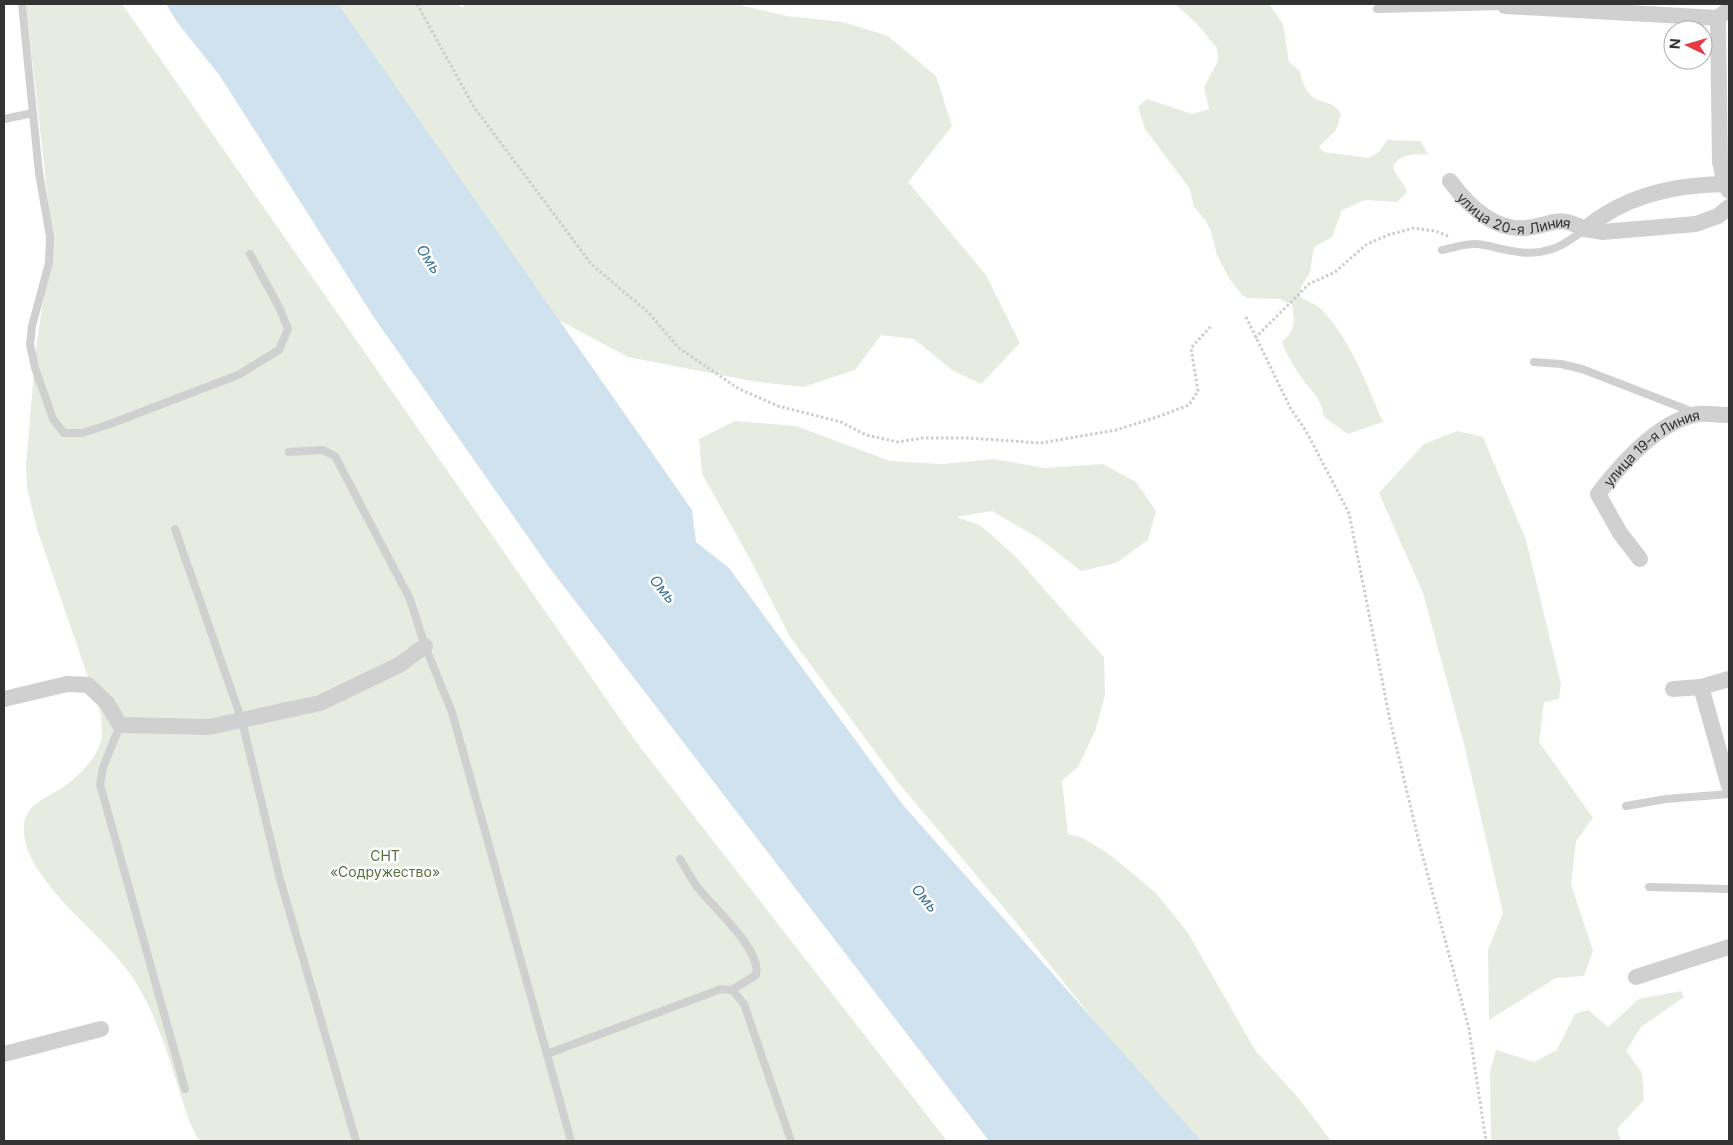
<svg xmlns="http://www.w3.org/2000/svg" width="1733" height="1145" font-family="Inter,sans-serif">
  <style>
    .green { fill: #e6ecdf }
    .water { fill: #cfe2ee }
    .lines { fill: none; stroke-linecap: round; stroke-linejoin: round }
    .path { stroke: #cdcdcd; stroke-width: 3; stroke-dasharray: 2.5 2.5; stroke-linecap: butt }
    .service { stroke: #d0d0d0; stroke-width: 8 }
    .minor { stroke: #d0d0d0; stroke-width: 16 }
    .labels { text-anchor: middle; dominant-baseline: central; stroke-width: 5; stroke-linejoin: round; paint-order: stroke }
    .street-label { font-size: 14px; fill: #333; stroke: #fff }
    .park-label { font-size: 14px; fill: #56703f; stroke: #fff }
    .water-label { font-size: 15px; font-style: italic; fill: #3f7597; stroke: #fff }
  </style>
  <rect width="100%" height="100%" fill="#fff"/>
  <g class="green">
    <path d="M 26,4 L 122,4 L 637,743 L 947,1141 L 199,1141 L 190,1123 C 173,1075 160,1017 131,975 C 109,944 76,919 52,889 C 38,870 24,853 24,829 C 23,803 49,798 66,785 C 80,775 96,758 101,741 C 103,734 101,723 101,715 L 37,529 L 27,488 L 26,465 L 36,348 L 44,295 L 52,267 L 53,245 Z"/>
    <path d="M 323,4 L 457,4 L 463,8 L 464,4 L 735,4 L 787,16 L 843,22 L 888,36 L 936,76 L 952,126 L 908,182 L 986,275 L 1020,343 L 981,384 L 952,370 L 914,339 L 881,335 L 855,370 L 803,387 L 752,381 L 628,357 L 521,300 Z"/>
    <path d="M 1175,4 L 1269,4 L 1283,24 L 1289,62 L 1300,71 C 1302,82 1306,95 1318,100 C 1328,104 1335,103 1341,114 L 1336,130 L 1319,147 L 1324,152 L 1368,158 L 1379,152 L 1387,140 L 1420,141 L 1428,154 C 1413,155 1401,153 1393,166 C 1395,177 1404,181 1407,192 L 1397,202 L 1365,200 L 1342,210 L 1332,237 L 1314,247 L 1310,272 L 1301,287 L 1300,296 C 1306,302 1316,303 1322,310 C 1351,341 1366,383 1383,422 L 1348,434 L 1324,417 C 1320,395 1312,393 1301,377 C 1294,367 1286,353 1282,342 C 1296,329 1295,321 1292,304 L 1279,299 L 1247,298 L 1242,295 L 1229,278 L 1217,255 L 1211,231 L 1206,221 L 1194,207 L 1190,189 L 1145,129 L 1138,107 L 1147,99 L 1192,114 L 1209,109 L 1204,87 L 1218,61 L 1217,48 L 1197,24 Z"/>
    <path d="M 735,421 L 796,426 L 890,461 L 942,464 L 994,459 L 1045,468 L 1103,464 L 1136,482 L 1156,511 L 1148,540 L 1116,563 L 1081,571 L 1040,539 L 992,511 L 956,517 L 980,525 L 1014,555 L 1104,657 L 1105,695 L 1095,731 L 1078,767 L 1062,781 L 1068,834 L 1083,838 L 1109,854 L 1156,893 L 1188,933 L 1255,1050 L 1300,1100 L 1331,1141 L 1181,1141 L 1153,1094 L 1014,920 L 896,780 L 790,637 L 750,559 L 702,474 L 699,439 Z"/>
    <path d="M 1457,431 L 1483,437 L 1526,540 L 1561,684 L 1559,699 L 1544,702 L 1539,742 L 1593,818 L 1576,841 L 1571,884 L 1593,951 L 1584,976 L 1556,978 L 1489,1020 L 1488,950 L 1503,913 L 1464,744 L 1423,593 L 1379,493 L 1424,444 Z"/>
    <path d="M 1681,991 L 1684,997 L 1641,1027 L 1626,1051 L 1642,1073 L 1644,1100 L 1617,1129 L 1621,1141 L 1491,1141 L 1490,1072 L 1496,1050 L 1534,1062 L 1557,1050 L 1575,1014 L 1588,1010 L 1608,1027 L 1639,999 Z"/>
  </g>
  <path class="water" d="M 166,4 L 338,4 L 692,510 L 696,542 L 729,568 L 903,805 L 1201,1141 L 989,1141 L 549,567 L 373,316 L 220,76 L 177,22 Z"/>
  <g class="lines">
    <g class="path">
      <path d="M 417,4 L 474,107 L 592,265 L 648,312 L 679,348 L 739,389 L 778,406 L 841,422 L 866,435 L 898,442 L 923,438 L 968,438 L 1041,443 L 1116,430 L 1163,415 L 1189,405 L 1198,391 L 1191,348 L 1212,325"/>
      <path d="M 1246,317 L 1291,409 L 1306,431 L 1349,513 L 1390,720 L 1419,842 L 1469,1029 L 1486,1141"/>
      <path d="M 1255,338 L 1309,284 L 1335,272 L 1367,244 L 1388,235 L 1414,228 L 1435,231 L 1448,236"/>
    </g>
    <g class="service">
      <path d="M 22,4 L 39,173 L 50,237 L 49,263 L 32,326 L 30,344 L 35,368 L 53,419 L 64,433 L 82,433 L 110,424 L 238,375 L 279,350 L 288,329 L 279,307 L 250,254"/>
      <path d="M 1377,9 L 1505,6"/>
      <path d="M 4,119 L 33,113"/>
      <path d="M 1442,250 C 1456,247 1470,242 1484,245 C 1505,249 1527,257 1548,250 C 1562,247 1574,237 1585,229"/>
      <path d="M 1534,362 L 1561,364 L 1582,369 L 1693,412"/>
      <path d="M 289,452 L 323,450 L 335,456 L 410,599 L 425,646 L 452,712 L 571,1141"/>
      <path d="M 175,529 L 242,721 L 280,879 L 356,1141"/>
      <path d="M 120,725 L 103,768 L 100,784 L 185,1089"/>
      <path d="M 1626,806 L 1666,799 L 1729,794"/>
      <path d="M 1649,887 L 1729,889"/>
      <path d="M 732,990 L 744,1004 L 791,1141"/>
      <path d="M 547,1054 L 721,989 L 732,990 L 756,975 C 762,950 714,908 698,888 C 691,879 686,869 680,859"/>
    </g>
    <g class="minor">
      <path d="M 1504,4 L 1505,6 L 1718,18 L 1729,9"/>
      <path d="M 1718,18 L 1720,162 L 1725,184 L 1729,191"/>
      <path id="s1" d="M 1450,181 C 1467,204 1493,231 1526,228 C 1555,225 1555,214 1585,229 C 1625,195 1677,184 1729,184"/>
      <path d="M 1585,229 L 1603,232 L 1696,224 L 1718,216 L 1729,207"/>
      <path id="s2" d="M 1640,559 L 1620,533 L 1598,494 C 1621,464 1658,421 1698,414 C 1708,413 1720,415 1729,415"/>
      <path d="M 1701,687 L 1729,786"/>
      <path d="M 1673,689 L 1701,687 L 1729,679"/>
      <path d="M 4,699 L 67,684 L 88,685 L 107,703 L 120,725 L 209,727 L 320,703 L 399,665 L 425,646"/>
      <path d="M 1636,977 L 1729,947"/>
      <path d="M 4,1054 L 101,1029"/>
    </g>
  </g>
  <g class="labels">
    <g class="street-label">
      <text stroke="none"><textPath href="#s1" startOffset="78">улица 20-я Линия</textPath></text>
      <text stroke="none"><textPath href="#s2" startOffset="150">улица 19-я Линия</textPath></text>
    </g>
    <g class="park-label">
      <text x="385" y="855">СНТ<tspan x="385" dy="16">«Содружество»</tspan></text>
    </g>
    <g class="water-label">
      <text transform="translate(429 259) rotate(56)">Омь</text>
      <text transform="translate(663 589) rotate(50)">Омь</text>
      <text transform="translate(925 898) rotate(50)">Омь</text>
    </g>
  </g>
  <rect width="1733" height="1145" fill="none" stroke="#333333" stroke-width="10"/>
  <g transform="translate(1688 45) rotate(275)"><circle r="24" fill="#ffffff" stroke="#adadad"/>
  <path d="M0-4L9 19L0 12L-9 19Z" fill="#e63946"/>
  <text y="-8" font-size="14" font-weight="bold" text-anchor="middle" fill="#333333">N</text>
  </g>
</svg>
